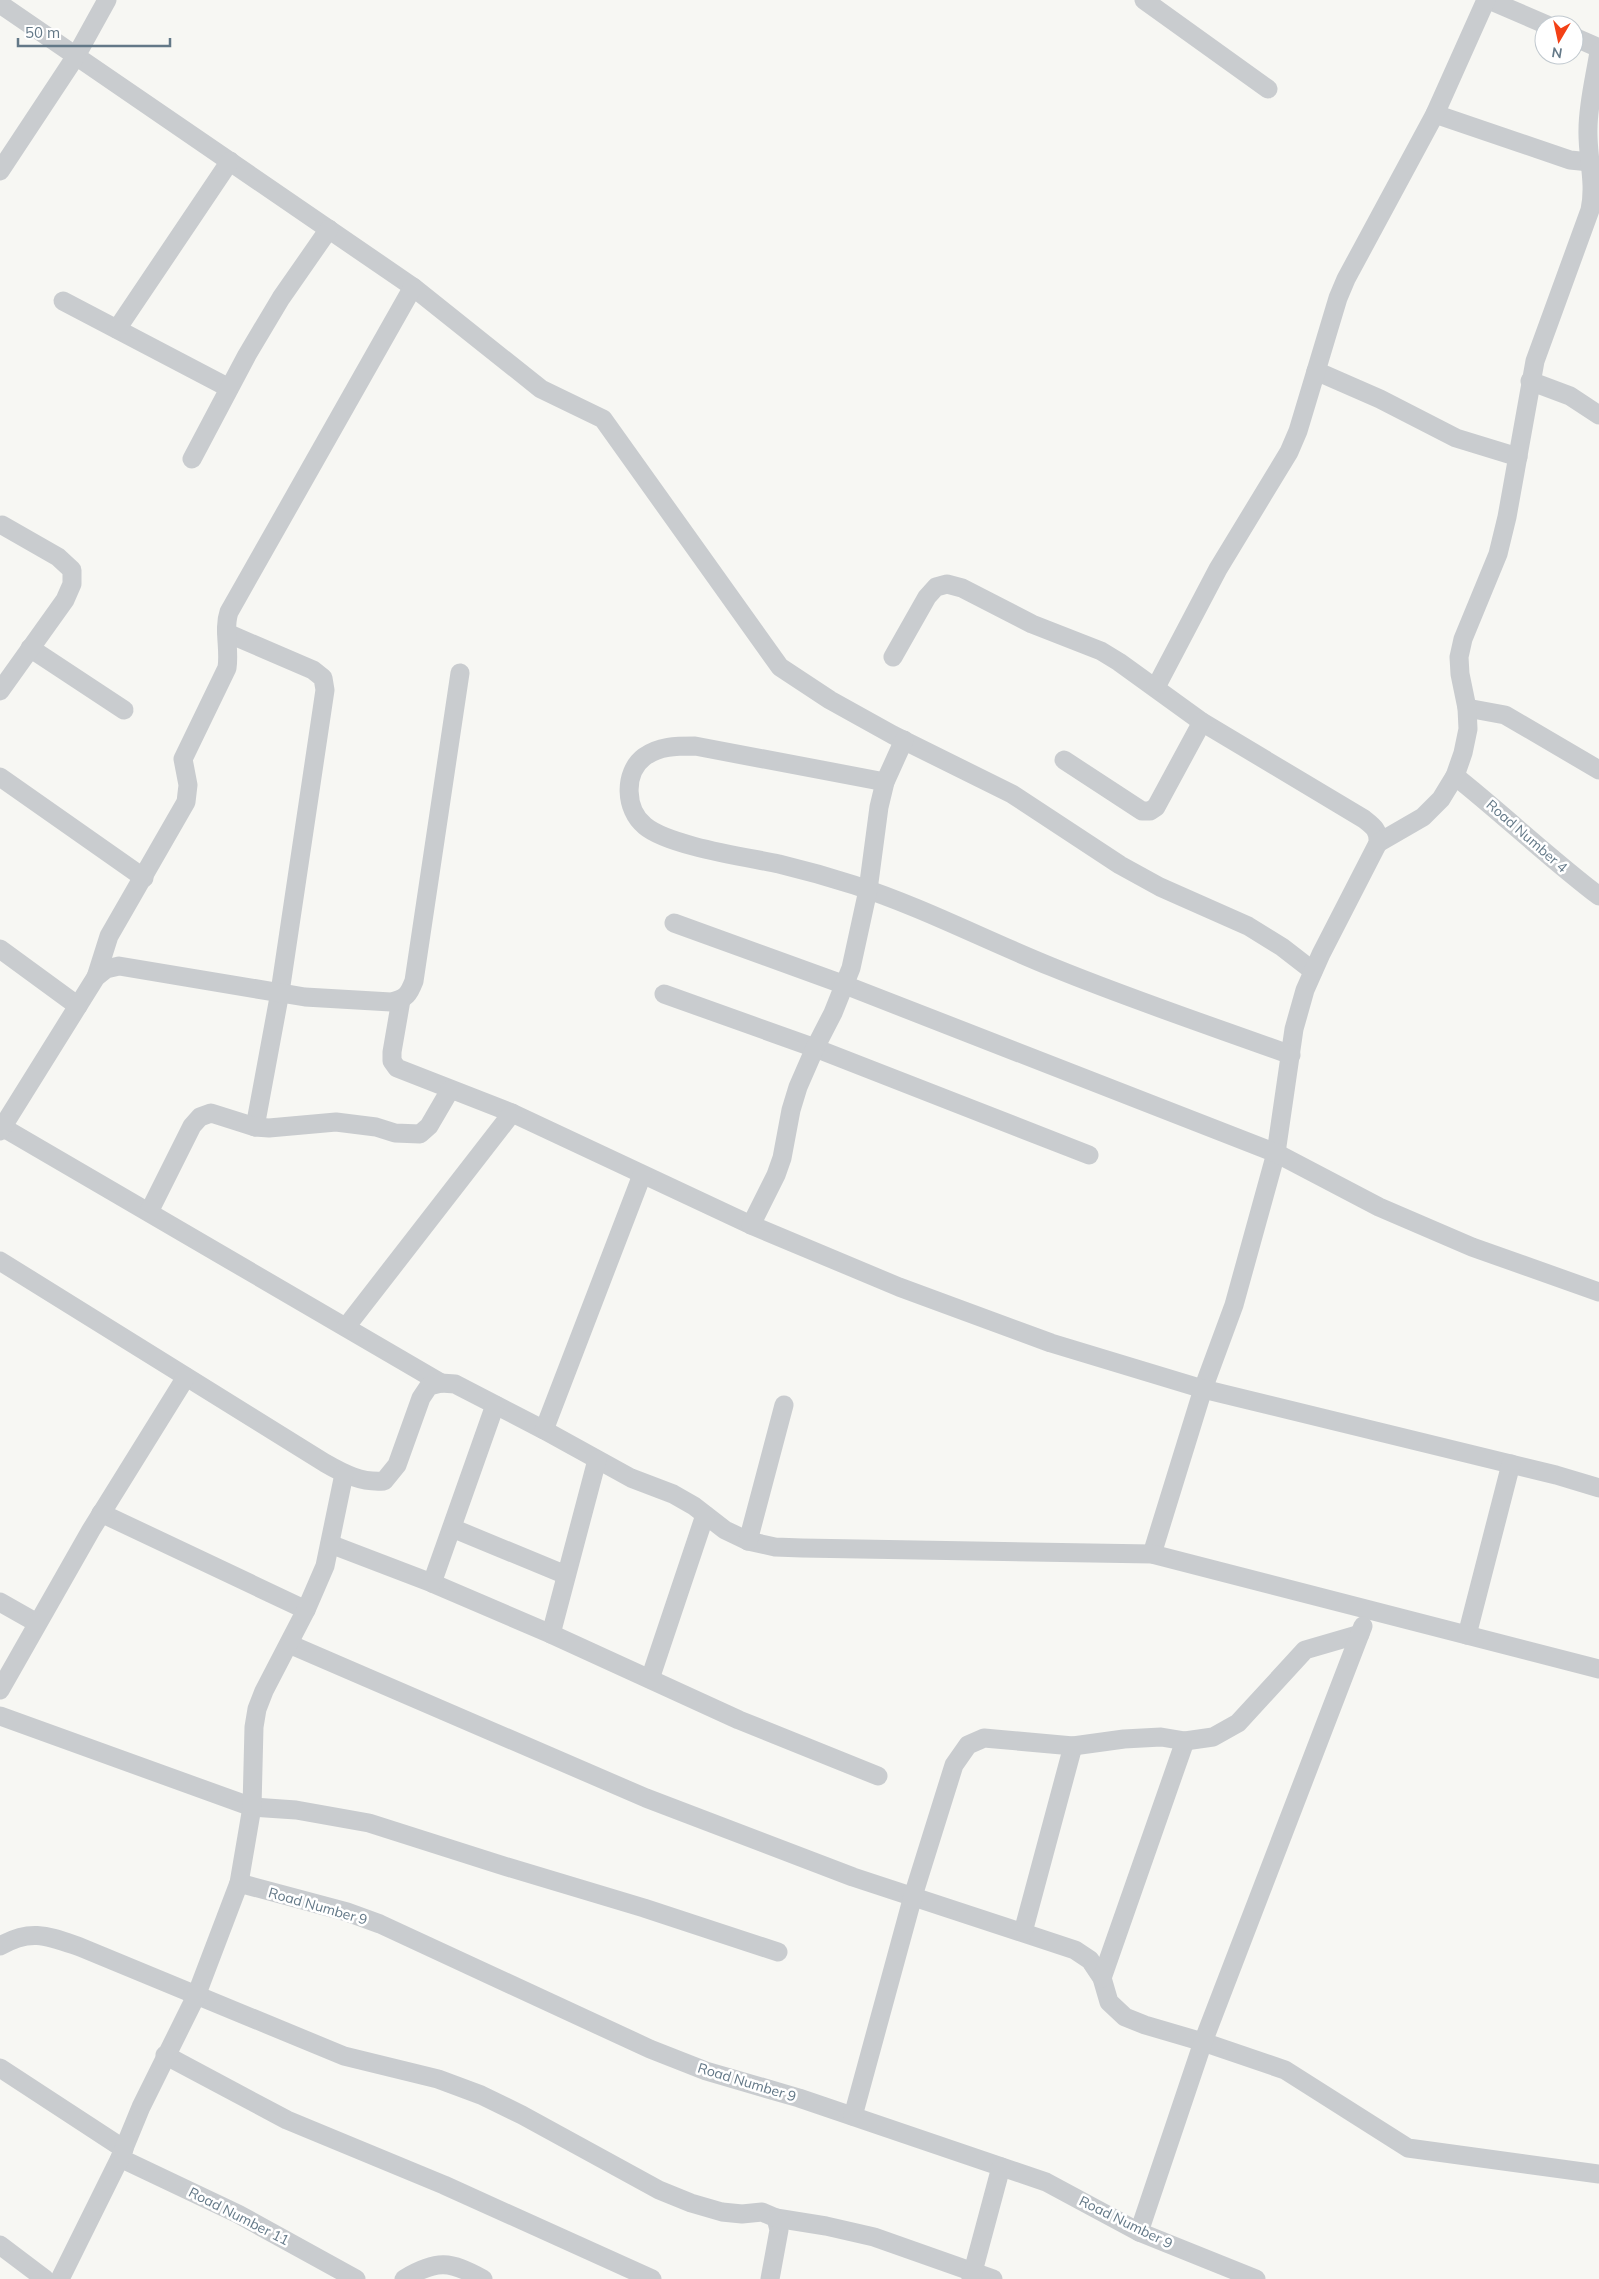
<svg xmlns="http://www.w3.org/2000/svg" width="1599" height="2279" font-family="Mulish,sans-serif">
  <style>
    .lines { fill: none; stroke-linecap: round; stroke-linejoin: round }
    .street { stroke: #c9cccf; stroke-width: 19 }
    .labels { text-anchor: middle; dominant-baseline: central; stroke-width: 5; stroke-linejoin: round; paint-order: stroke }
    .street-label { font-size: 14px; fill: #637887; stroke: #fff }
  </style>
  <rect width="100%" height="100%" fill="#f7f7f3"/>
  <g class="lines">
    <g class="street">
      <path d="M 107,0 L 76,56 L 413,287 L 541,389 L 603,419 L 780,667 L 830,700 L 893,735 L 1012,794 L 1120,865 L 1160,887 L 1248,926 L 1282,947 L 1313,971"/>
      <path d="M 1144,0 L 1268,89"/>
      <path d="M 1489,0 L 1547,25"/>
      <path d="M 0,4 L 76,56 L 0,171"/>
      <path d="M 1574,37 L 1599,48"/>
      <path d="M 1435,114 L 1570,160 L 1590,162"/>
      <path d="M 63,301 L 229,388"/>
      <path d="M 117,329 L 230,161"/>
      <path d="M 1316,371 L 1380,399 L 1456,438 L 1518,457"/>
      <path d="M 1530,381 L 1570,396 L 1599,415"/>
      <path d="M 192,459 L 247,355 L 281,298 L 329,229"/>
      <path d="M 227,633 L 313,670 L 323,678 L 325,690 L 280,992 L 255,1127"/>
      <path d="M 30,648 L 124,710"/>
      <path d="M 893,657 L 927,597 L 936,587 L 947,584 L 962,588 L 1032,624 L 1101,651 L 1119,662 L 1202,722 L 1364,819 C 1373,826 1379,830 1378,843 L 1321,954 L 1305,990 L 1294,1029 L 1276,1153 L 1234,1305 L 1203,1389 L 1152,1554"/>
      <path d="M 1156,687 L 1218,569 L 1289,452 L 1298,431 L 1338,298 L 1346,279 L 1435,114 L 1486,0"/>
      <path d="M 0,691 L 65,600 L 72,584 L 72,570 L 58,557 L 2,525"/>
      <path d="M 1467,708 L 1505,715 L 1599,770"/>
      <path d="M 1064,760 L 1142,811 L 1150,811 L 1156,807 L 1202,722"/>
      <path d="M 1455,776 C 1504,815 1549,858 1599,896"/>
      <path d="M 0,777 L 144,878"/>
      <path d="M 885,782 L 695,746 C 676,746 659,746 644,757 C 623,773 625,810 645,826 C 669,846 746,857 779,864 C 804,870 829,877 854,885 C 922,907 985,940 1052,967 C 1130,999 1211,1026 1291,1055"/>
      <path d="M 1378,843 L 1423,817 L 1441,799 L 1455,776 L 1463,753 L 1468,729 L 1467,708 L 1460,674 L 1459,657 L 1463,639 L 1498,554 L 1507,517 L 1535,361 L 1590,210 C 1596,182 1587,157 1588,129 C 1588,104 1595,77 1599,52"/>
      <path d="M 674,923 L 845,985 L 1276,1153 L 1379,1207 L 1472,1247 L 1599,1292"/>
      <path d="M 0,949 L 78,1006"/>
      <path d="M 96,977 L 109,936 L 186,802 L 188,785 L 183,759 L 227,668 C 230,649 223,629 229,612 L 413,287"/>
      <path d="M 664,994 L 815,1048 L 1089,1155"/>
      <path d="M 401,1000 L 392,1052 L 392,1061 L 397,1068 L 512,1113 L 751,1225 L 899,1287 L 1051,1343 L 1203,1389 L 1556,1475 L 1599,1488"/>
      <path d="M 2,1127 L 441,1383"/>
      <path d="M 0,1131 L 96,977 L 106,969 L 119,966 L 305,997 L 391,1002 C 406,999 409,994 414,981 L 460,673"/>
      <path d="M 149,1212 L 192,1126 L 200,1117 L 211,1113 L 255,1127 L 269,1128 L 336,1122 L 376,1127 L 395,1133 L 420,1134 L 429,1126 L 450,1090"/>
      <path d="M 751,1225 L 776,1175 L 782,1158 L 791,1110 L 798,1087 L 815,1048 L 833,1013 L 851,968 L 868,890 L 879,807 L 885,782 L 904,740"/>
      <path d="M 0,1261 L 325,1463 C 344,1474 362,1483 384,1481 L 397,1465 L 421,1398 L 429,1386 L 441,1383 L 455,1384 L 544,1430 L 631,1478 L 673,1494 L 694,1506 L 725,1530 L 748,1541 L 775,1547 L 802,1548 L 1152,1554 L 1599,1669"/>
      <path d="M 346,1327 L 512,1113"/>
      <path d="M 544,1430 L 642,1175"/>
      <path d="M 101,1513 L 306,1610"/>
      <path d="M 452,1528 L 566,1575"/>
      <path d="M 748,1541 L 784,1405"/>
      <path d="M 330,1544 L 432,1583 L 551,1634 L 739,1720 L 878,1776"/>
      <path d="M 432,1583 L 495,1405"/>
      <path d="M 0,1602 L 37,1623"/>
      <path d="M 551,1634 L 597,1460"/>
      <path d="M 1467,1635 L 1511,1464"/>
      <path d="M 289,1644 L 646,1798 L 853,1877 L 1075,1950 L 1090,1960 L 1102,1978 L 1109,2002 L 1125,2017 L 1145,2025 L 1203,2042 L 1285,2070 L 1408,2148 L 1599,2174"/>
      <path d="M 650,1679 L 705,1515"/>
      <path d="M 0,1690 L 91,1530 L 186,1377"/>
      <path d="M 0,1716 L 252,1807 L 296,1810 L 369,1823 L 504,1866 L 644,1908 L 778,1952"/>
      <path d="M 239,1883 L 347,1912 L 380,1924 L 650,2049 L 706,2071 L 799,2098 L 1046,2182 L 1139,2232 L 1256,2279"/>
      <path d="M 1023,1932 L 1073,1746"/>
      <path d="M 0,1946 C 31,1928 48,1936 80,1947 L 344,2056 L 438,2079 L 481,2095 L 522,2115 L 659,2190 L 691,2203 L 722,2212 L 742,2214 L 762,2212 L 776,2218 L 779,2230 L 770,2279"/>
      <path d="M 1102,1978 L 1185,1741"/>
      <path d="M 165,2055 L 287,2120 L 444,2185 L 652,2279"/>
      <path d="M 0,2068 L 124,2149"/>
      <path d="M 853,2116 L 913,1896 L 954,1765 L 968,1745 L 984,1738 L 1073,1746 L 1124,1739 L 1161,1737 L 1185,1741 L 1213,1737 L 1238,1723 L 1305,1650 L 1360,1634"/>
      <path d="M 120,2158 L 238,2214 L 356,2279"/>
      <path d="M 776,2218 L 826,2226 L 874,2237 L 993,2279"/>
      <path d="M 1139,2232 L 1203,2042 L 1363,1626"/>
      <path d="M 0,2245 L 45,2279"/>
      <path d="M 60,2279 L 120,2158 L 141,2107 L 196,1996 L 239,1883 L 252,1807 L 254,1727 L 257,1709 L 264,1691 L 306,1610 L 325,1566 L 344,1474"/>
      <path d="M 404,2279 C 437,2259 450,2261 483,2279"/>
      <path d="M 971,2279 L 1001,2167"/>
    </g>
  </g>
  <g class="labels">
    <g class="street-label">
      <text transform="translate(1527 836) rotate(41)">Road Number 4</text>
      <text transform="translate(318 1906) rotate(16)">Road Number 9</text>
      <text transform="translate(747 2082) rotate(17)">Road Number 9</text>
      <text transform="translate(239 2216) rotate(27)">Road Number 11</text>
      <text transform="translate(1126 2222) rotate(26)">Road Number 9</text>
    </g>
  </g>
  <g transform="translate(1559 40) rotate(189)"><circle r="24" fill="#ffffff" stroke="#c1c9cf"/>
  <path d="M0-4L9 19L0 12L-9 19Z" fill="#f34117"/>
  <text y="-8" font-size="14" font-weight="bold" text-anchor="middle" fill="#637887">N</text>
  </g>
  <path d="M18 38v8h152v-8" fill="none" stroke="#637887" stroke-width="2.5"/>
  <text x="25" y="38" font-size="15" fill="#637887" stroke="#ffffff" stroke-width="4" paint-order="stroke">50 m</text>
</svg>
